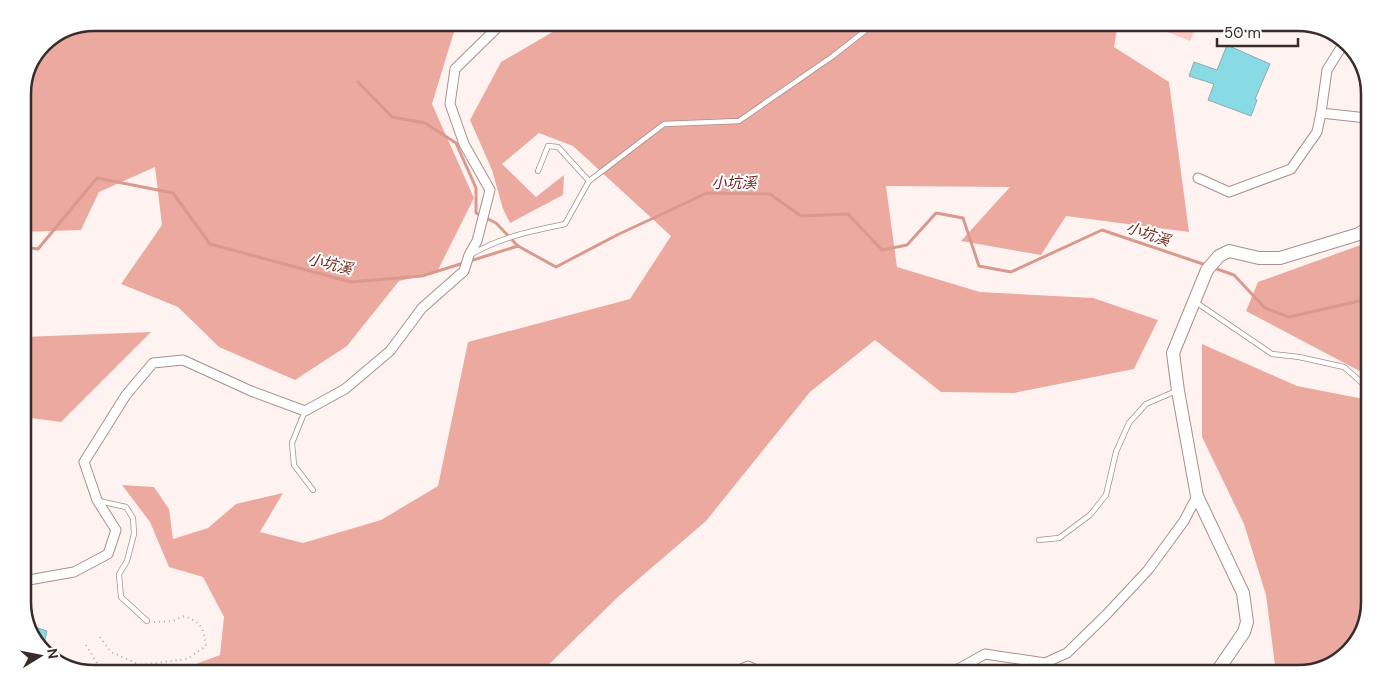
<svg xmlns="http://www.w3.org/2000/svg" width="1392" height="696" font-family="'DM Sans','Noto Sans TC',sans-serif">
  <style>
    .green { fill: #fecac2 }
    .forest { fill: #eca99f }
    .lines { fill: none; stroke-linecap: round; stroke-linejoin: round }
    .stream { stroke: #da998e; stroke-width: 3 }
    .building { fill: #88dae5; stroke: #8facb0 }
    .lane-casing { stroke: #aa8f8b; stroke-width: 6 }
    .street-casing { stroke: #aa8f8b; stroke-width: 11 }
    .secondary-casing { stroke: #aa8f8b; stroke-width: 14 }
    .path { stroke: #b5aaa8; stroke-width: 2; stroke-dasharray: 1 4; stroke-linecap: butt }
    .lane { stroke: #fff; stroke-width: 4.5 }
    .street { stroke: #fff; stroke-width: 9 }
    .secondary { stroke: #fff; stroke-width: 12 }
    .labels { text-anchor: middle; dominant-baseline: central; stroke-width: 4; stroke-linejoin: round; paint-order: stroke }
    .water-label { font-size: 15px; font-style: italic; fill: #73261e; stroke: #fff }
    .rim { fill: none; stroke: #372c2a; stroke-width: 2.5 }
  </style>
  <rect width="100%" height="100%" fill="#fff3f1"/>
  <path class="green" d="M 1145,23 L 1198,23 L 1190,41 Z"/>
  <g class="forest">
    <path d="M 95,23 L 459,23 L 453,35 L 432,104 L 474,198 L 437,272 L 399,281 L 347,346 L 295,380 L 219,347 L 178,307 L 121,284 L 162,225 L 155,167 L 99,192 L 81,230 L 23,232 L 23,90 L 44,43 Z"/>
    <path d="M 568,23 L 1118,23 L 1114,47 L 1169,82 L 1189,232 L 1066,216 L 1041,255 L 961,241 L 1010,187 L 886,186 L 897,267 L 980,292 L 1093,298 L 1158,320 L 1134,369 L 1014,393 L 941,392 L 875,340 L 810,392 L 706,521 L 620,595 L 540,673 L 172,673 L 220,655 L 224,617 L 203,577 L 169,567 L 150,522 L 122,485 L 154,487 L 169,509 L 173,539 L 208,528 L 236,504 L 283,493 L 260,532 L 303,543 L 381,520 L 438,486 L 468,342 L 630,299 L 671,236 L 573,146 L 539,133 L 502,164 L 536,197 L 564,175 L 563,195 L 510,223 L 503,209 L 492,170 L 470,120 L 501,62 Z"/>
    <path d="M 1369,242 L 1369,376 L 1246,311 L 1258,282 Z"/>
    <path d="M 151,332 L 61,422 L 23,417 L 23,337 Z"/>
    <path d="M 1202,344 L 1297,386 L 1369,400 L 1369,601 L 1362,633 L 1337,662 L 1298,673 L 1276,673 L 1266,595 L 1244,524 L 1202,437 Z"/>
  </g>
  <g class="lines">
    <g class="stream">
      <path d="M 358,82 L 392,117 L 425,123 L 456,143 L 476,188 L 476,213 L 496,223 L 518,246"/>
      <path d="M 23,247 L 38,249 L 97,178 L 173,193 L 210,244 L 351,282 L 422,276 L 518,246 L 556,267 L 617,235 L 707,193 L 770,194 L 801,216 L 848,214 L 882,250 L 907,245 L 936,213 L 963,218 L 979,266 L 1011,272 L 1102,230 L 1206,265"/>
      <path d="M 1214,268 L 1234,275 L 1265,308 L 1289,317 L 1359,301 L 1369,309"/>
    </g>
  </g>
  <g class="building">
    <path d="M 1227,45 L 1270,64 L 1255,99 L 1257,100 L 1251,116 L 1208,100 L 1214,84 L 1189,76 L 1194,62 L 1217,70 Z"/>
    <path d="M 29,625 L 47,631 L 43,648 L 35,642 Z"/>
  </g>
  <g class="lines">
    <g class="lane-casing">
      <g id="lane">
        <path d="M 538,171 L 548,146 L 558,147 L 589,181"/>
        <path d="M 472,254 C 502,237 531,231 565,224 L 589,181 L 664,124 L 739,121 L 833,56 L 875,23"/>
        <path d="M 1197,303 L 1272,354 L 1299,357 L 1344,367 L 1369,389"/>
        <path d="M 305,411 L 292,443 L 294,465 L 313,490"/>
        <path d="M 99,501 L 126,507 L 133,518 L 134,534 L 127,561 L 119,574 L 121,597 L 147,621"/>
        <path d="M 1039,540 L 1059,538 L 1090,515 L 1106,495 L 1116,452 L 1129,423 L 1146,404 L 1176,391"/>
      </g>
    </g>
    <g class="street-casing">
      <g id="street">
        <path d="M 1321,113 L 1367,118 L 1369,121"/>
        <path d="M 1198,178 L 1229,192 L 1291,169 L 1317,132 L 1321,113 L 1327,70 L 1344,43"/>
        <path d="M 23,581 L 74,572 L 108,554 L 116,530 L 97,500 L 84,462 L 126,395 L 153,363 L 183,360 L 251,391 L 305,411 L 345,389 L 390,351 L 422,308 L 464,271 L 469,255 L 477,241 L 490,190 L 464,144 L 450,104 L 455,69 L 502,23"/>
        <path d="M 732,673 L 748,666 L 762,673"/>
        <path d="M 951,673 L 985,654 L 1045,663 L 1067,653 L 1106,615 L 1148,570 L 1184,521 L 1197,496"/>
      </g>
    </g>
    <g class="secondary-casing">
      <path id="secondary" d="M 1216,673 L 1244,632 L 1247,622 L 1243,593 L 1197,496 L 1178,391 L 1173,353 L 1207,270 L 1219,256 L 1229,251 L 1259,258 L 1280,258 L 1359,234 L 1369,227"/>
    </g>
    <g class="path">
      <path d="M 100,637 L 111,652 L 138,664"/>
      <path d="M 86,645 L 97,663 L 110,673"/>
      <path d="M 112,673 L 139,665 L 187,659 L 206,646 C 203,627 202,623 184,616 L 173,621 L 153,622"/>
    </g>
    <use href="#lane" class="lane"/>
    <use href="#street" class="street"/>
    <use href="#secondary" class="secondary"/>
  </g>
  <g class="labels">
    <g class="water-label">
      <text x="734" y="183">小坑溪</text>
      <text transform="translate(1148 234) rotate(19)">小坑溪</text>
      <text transform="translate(330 264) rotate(14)">小坑溪</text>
    </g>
  </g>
  <path d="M0 0H1392V696H0ZM94 31H1298A63 63 0 0 1 1361 94V602A63 63 0 0 1 1298 665H94A63 63 0 0 1 31 602V94A63 63 0 0 1 94 31Z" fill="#fff" fill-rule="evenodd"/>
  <path class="rim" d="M94 31H1298A63 63 0 0 1 1361 94V602A63 63 0 0 1 1298 665H94A63 63 0 0 1 31 602V94A63 63 0 0 1 94 31Z"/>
  <g transform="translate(40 656) rotate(80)" stroke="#ffffff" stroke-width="4" paint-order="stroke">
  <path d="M0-4L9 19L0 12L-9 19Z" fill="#372c2a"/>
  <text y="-8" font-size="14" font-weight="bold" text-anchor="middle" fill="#372c2a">N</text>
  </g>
  <path d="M1217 38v8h81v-8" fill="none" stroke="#372c2a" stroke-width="2.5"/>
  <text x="1224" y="38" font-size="15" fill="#372c2a" stroke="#ffffff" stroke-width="4" paint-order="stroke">50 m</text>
</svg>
